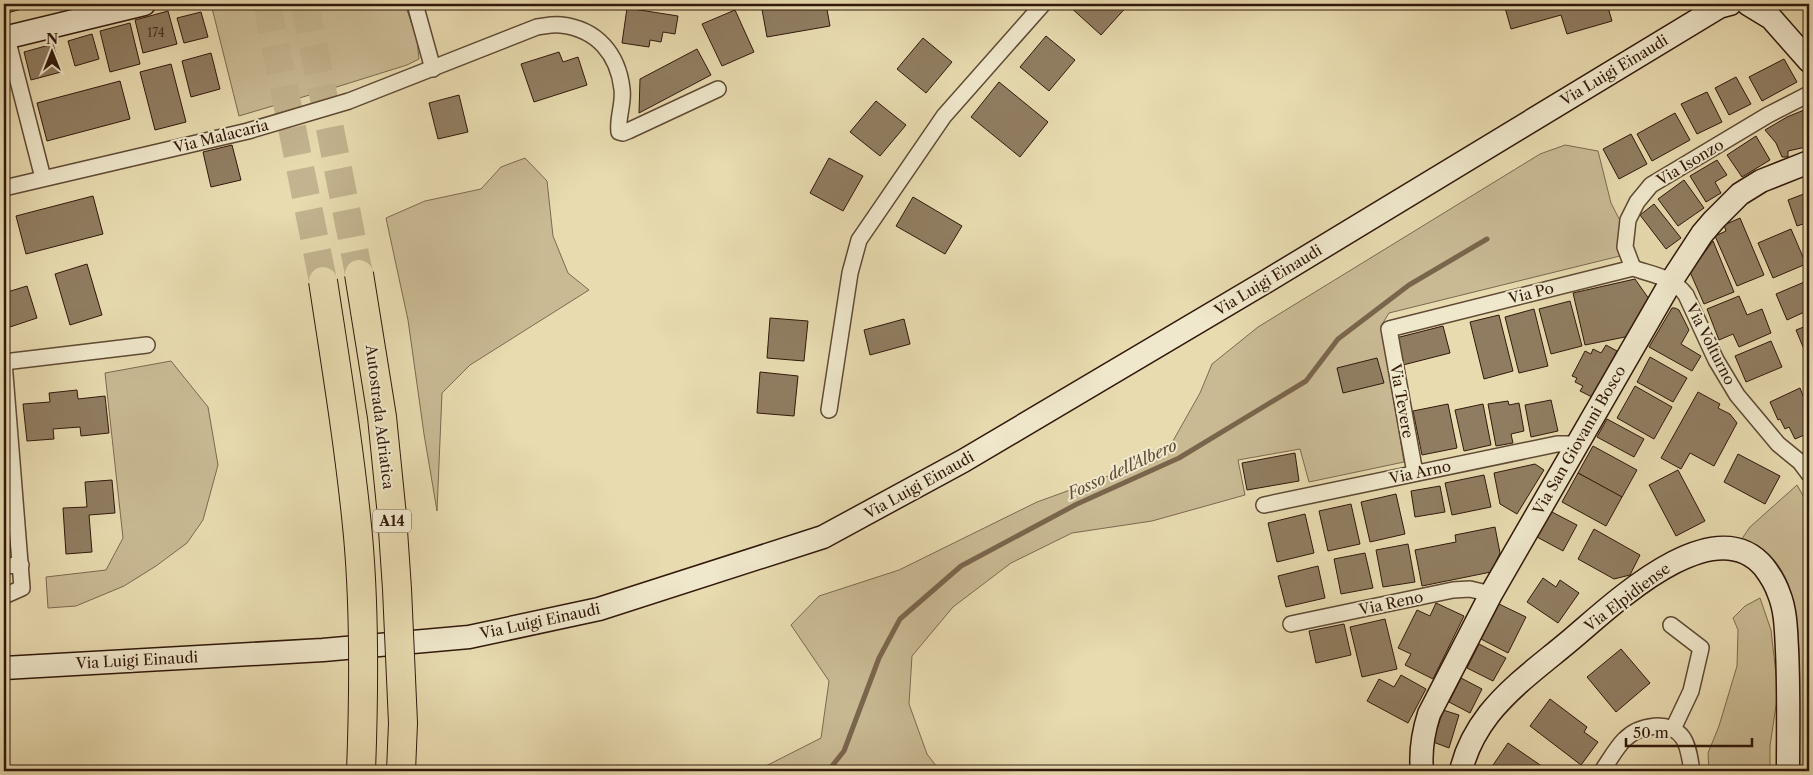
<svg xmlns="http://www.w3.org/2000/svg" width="1813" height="775" font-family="'Libre Caslon Text',serif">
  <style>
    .green { fill: #c9ba94; stroke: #7d6950 }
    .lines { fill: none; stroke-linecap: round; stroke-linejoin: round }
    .stream { stroke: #7a654c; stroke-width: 5 }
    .building { fill: #907d61; stroke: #31180b }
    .highway-tunnel { stroke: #c3b48f; stroke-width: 28; stroke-dasharray: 28 14; stroke-linecap: butt }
    .street-casing { stroke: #5f4934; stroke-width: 18 }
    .secondary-casing { stroke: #31180b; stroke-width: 25 }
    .street { stroke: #f0e8cc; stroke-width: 15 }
    .secondary { stroke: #f0e8cc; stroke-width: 22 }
    .highway-bridge-casing { stroke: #31180b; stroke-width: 30; stroke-linecap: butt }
    .highway-bridge { stroke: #e8dbb0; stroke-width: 28 }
    .labels { text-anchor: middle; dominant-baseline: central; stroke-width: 4; stroke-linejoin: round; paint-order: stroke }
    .number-label { font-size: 12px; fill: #493120 }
    .shield { fill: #f0e8cc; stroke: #6a5645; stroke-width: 1 }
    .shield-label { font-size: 14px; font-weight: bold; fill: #31180b }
    .street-label { font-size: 15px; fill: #31180b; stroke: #f0e8cc }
    .water-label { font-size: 16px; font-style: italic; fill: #614c37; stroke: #f0e8cc }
  </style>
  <rect width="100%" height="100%" fill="#e8dbb0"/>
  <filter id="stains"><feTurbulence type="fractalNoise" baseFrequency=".004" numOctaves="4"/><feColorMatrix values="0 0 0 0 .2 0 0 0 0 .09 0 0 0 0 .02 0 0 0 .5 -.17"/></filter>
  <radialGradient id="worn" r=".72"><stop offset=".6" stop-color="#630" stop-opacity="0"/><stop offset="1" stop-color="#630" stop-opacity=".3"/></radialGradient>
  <g class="green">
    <path d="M 211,4 L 405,4 L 417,40 L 419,59 L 407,65 L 343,85 L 239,116 Z"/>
    <path d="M 1565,145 L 1598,151 L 1611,203 L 1636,252 L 1389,313 L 1381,326 L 1404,462 L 1309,482 L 1300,449 L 1238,460 L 1245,495 L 1152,521 L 1072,533 L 1011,563 L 953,607 L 912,656 L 909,704 L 927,754 L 940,771 L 756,771 L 821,738 L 829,681 L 791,625 L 819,596 L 899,570 L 1037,502 L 1106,477 L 1169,448 L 1200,393 L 1212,364 L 1258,327 L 1540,154 Z"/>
    <path d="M 525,158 L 547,181 L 553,236 L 568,273 L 589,290 L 470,365 L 442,393 L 437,511 L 424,434 L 408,320 L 386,218 L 425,201 L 481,189 L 501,167 Z"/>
    <path d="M 171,361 L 208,407 L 218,465 L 203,520 L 187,543 L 156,566 L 124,586 L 76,606 L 48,608 L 46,577 L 106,570 L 123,538 L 105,373 Z"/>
    <path d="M 1797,485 L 1809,506 L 1809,771 L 1799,771 C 1799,745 1799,718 1799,691 C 1799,641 1804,556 1741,540 L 1750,527 Z"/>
    <path d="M 1760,598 L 1771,630 L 1778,692 L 1770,746 L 1770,771 L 1709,771 L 1708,753 L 1719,726 L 1737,666 L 1738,630 L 1733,618 L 1745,606 Z"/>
  </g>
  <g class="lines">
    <path class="stream" d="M 828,771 L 844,751 L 879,658 L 900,619 L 961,566 L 1077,504 L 1179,458 L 1306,381 L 1338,339 L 1409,285 L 1487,239"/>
  </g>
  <g class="building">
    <path d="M 4,4 L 39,4 L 4,14 Z"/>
    <path d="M 761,4 L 826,4 L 830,26 L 767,37 Z"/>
    <path d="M 1070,4 L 1129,4 L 1101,35 L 1068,5 Z"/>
    <path d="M 1504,4 L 1607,4 L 1612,21 L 1567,34 L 1561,15 L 1511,29 Z"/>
    <path d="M 627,8 L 678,16 L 675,34 L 663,32 L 661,42 L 650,40 L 649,47 L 622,43 Z"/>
    <path d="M 735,10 L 754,52 L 722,66 L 702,24 Z"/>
    <path d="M 168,11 L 177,44 L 143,53 L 135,20 Z"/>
    <path d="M 201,12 L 208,37 L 184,43 L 177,18 Z"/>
    <path d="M 130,23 L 140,64 L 110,72 L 100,31 Z"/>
    <path d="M 92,34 L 99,59 L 75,66 L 68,41 Z"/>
    <path d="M 1046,36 L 1075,60 L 1049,91 L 1020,67 Z"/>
    <path d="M 923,38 L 952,62 L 926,93 L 897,69 Z"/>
    <path d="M 53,44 L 61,72 L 31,80 L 24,52 Z"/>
    <path d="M 697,49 L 711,75 L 639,113 L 640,79 Z"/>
    <path d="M 559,52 L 563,62 L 578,57 L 587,85 L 534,102 L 521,64 Z"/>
    <path d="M 211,53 L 220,89 L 191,97 L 182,61 Z"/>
    <path d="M 1784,59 L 1797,82 L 1762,101 L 1749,77 Z"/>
    <path d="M 171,64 L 186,122 L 155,130 L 140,72 Z"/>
    <path d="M 1736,77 L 1751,104 L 1729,115 L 1715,88 Z"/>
    <path d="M 120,81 L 130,119 L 47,141 L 37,103 Z"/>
    <path d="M 999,82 L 1048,122 L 1020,157 L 971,117 Z"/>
    <path d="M 1707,92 L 1722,122 L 1697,134 L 1681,104 Z"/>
    <path d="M 459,95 L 468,132 L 438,139 L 429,103 Z"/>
    <path d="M 876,101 L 906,125 L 880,156 L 850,132 Z"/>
    <path d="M 1804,110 L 1805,125 L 1809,128 L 1809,142 L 1806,147 L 1788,151 L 1788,157 L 1782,157 L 1776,143 L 1765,130 L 1787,117 Z"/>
    <path d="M 1675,113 L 1690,140 L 1652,161 L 1637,134 Z"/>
    <path d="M 1631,134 L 1647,164 L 1619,179 L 1603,149 Z"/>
    <path d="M 1756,136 L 1770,160 L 1742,177 L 1727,155 Z"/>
    <path d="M 232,145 L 241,180 L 211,187 L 203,152 Z"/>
    <path d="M 829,158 L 863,176 L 843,211 L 810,193 Z"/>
    <path d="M 1717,160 L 1727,175 L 1715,182 L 1721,193 L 1706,202 L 1690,176 Z"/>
    <path d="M 1684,180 L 1704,208 L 1678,226 L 1658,199 Z"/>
    <path d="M 1809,192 L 1809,222 L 1797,226 L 1788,200 Z"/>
    <path d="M 93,196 L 103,234 L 26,254 L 16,216 Z"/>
    <path d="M 913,197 L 962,226 L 945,254 L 896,226 Z"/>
    <path d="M 1654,204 L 1681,238 L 1666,249 L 1640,215 Z"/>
    <path d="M 1740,218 L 1764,275 L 1737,286 L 1715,236 L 1726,231 L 1724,225 Z"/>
    <path d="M 1791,229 L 1806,264 L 1773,278 L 1758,243 Z"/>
    <path d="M 1713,241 L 1734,292 L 1704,304 L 1690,272 Z"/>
    <path d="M 87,264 L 102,315 L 70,325 L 55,274 Z"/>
    <path d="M 1635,279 L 1649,299 L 1630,336 L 1585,345 L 1573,293 Z"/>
    <path d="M 1809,280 L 1809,310 L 1787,320 L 1776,294 Z"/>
    <path d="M 27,286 L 37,318 L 4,329 L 4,293 Z"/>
    <path d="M 1739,296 L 1747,315 L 1762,309 L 1771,333 L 1739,347 L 1733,334 L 1719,340 L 1707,309 Z"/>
    <path d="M 1570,301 L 1582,346 L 1551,354 L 1539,309 Z"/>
    <path d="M 1672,308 L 1675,308 L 1679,310 L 1689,330 L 1681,344 L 1701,356 L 1692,371 L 1649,347 Z"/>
    <path d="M 1534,309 L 1548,366 L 1519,373 L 1505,317 Z"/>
    <path d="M 1499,315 L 1513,371 L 1484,379 L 1470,322 Z"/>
    <path d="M 770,318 L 808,321 L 804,361 L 767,358 Z"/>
    <path d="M 904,319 L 910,344 L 870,355 L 864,330 Z"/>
    <path d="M 1809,325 L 1809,358 L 1808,359 L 1796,330 Z"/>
    <path d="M 1443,326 L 1450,353 L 1403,365 L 1396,338 Z"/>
    <path d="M 1771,341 L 1782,367 L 1746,382 L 1735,356 Z"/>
    <path d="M 1606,345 L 1617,351 L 1592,397 L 1580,391 L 1583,386 L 1575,382 L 1577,378 L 1572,376 L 1585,351 L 1591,354 L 1593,349 L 1601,353 Z"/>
    <path d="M 1650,357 L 1687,378 L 1673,402 L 1637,382 Z"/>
    <path d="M 1377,358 L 1384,383 L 1343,393 L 1337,368 Z"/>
    <path d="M 760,372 L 798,376 L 794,416 L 757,413 Z"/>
    <path d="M 1635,386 L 1672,407 L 1654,439 L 1617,418 Z"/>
    <path d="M 1800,388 L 1806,403 L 1809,402 L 1809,433 L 1795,439 L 1789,427 L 1785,429 L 1780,419 L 1778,420 L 1770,402 Z"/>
    <path d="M 77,390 L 78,399 L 105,396 L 109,433 L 81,436 L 80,427 L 53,429 L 54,439 L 27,441 L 23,404 L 50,402 L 49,393 Z"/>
    <path d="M 1698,392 L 1720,404 L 1718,408 L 1730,414 L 1737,423 L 1714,466 L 1690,453 L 1681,469 L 1661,458 Z"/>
    <path d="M 1551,400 L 1558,431 L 1531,437 L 1525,405 Z"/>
    <path d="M 1508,401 L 1509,405 L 1519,403 L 1524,431 L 1511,434 L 1513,443 L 1496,446 L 1488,404 Z"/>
    <path d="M 1448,404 L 1457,448 L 1422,455 L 1413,411 Z"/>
    <path d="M 1483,404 L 1491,445 L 1464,451 L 1455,410 Z"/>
    <path d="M 1607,419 L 1644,439 L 1634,457 L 1597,437 Z"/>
    <path d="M 1593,446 L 1637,470 L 1622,497 L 1578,473 Z"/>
    <path d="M 1295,453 L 1299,481 L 1247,490 L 1242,463 Z"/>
    <path d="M 1738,454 L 1780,476 L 1765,504 L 1724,482 Z"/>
    <path d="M 1535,464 L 1544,470 L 1517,514 L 1500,504 L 1494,473 Z"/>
    <path d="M 1678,470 L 1705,521 L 1676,536 L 1649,485 Z"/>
    <path d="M 1578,473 L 1622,497 L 1606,526 L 1562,502 Z"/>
    <path d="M 1484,475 L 1491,507 L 1452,515 L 1445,483 Z"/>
    <path d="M 112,480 L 115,513 L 89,515 L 92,552 L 66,554 L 63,508 L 87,507 L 85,482 Z"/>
    <path d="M 1440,486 L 1445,512 L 1415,517 L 1411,491 Z"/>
    <path d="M 1396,494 L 1405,534 L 1370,542 L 1361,502 Z"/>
    <path d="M 1351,504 L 1360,544 L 1328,551 L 1319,511 Z"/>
    <path d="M 1550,511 L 1577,525 L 1563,551 L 1537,537 Z"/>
    <path d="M 1305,514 L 1314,553 L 1277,562 L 1268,523 Z"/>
    <path d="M 1495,527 L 1500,553 L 1491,572 L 1422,586 L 1415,550 L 1456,542 L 1455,535 Z"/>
    <path d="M 1594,529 L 1640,555 L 1630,575 L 1614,579 L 1578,559 Z"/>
    <path d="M 1408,544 L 1415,582 L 1383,587 L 1376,550 Z"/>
    <path d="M 1365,553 L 1373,588 L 1341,594 L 1334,559 Z"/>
    <path d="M 1318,566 L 1325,598 L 1286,607 L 1278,576 Z"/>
    <path d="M 1543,578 L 1556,587 L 1560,580 L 1579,593 L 1558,623 L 1527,602 Z"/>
    <path d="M 1436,603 L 1464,616 L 1433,679 L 1405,665 L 1411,654 L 1398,648 L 1417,610 L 1430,616 Z"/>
    <path d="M 1499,604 L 1526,617 L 1508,653 L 1481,639 Z"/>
    <path d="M 1385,619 L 1397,669 L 1362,677 L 1350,627 Z"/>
    <path d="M 1344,624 L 1351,655 L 1316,663 L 1309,631 Z"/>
    <path d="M 1479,644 L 1506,658 L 1493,681 L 1467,668 Z"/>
    <path d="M 1621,649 L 1650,683 L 1616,712 L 1587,677 Z"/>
    <path d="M 1401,675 L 1426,689 L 1408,723 L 1367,701 L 1379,679 L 1394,687 Z"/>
    <path d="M 1461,678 L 1482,689 L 1470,713 L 1449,702 Z"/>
    <path d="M 1550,699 L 1587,727 L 1584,732 L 1598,742 L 1581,765 L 1530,726 Z"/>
    <path d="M 1443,710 L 1459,715 L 1449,748 L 1433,742 Z"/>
    <path d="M 1508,743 L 1549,771 L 1489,771 Z"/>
  </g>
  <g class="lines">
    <g class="highway-tunnel">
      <path d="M 267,4 L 323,281"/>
      <path d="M 305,4 L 359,274"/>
    </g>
    <g class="street-casing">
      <g id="street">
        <path d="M 415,4 L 433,69"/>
        <path d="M 7,38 L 43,178"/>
        <path d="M 4,188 L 248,131 L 349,101 L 537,27 C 545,26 553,24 561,25 C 597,29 618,54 622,89 C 624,104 617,118 619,132 L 623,133 L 628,131 L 718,89"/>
        <path d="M 1633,268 L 1625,247 L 1628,220 L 1637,202 L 1651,185 L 1768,115 L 1809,94"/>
        <path d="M 4,362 L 147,345"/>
        <path d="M 829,410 L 850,273 L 859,240 L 944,116 L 1043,4"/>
        <path d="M 1415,473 L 1389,329 L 1633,268 C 1653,275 1673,277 1686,295 L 1716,360 L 1737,395 L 1778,444 L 1800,462 L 1809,474"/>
        <path d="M 1264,505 L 1557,444 L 1577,444"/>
        <path d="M 4,566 L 21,565"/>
        <path d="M 4,596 L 22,588 L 4,362"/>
        <path d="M 1291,624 L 1453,590 L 1470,589 L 1491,594"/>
        <path d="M 1671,625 L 1701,648 L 1691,691 L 1673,729"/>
        <path d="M 1602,771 C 1609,761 1616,748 1624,740 C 1639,725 1670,719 1683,738 C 1689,747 1690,760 1692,771"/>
      </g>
    </g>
    <g class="secondary-casing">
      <g id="secondary">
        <path d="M 1748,4 L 1771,18 L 1809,61"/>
        <path d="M 4,38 L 144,4"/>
        <path d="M 4,668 L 323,650 L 469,637 L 599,609 L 823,537 L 963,461 L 1267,281 L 1719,7 L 1730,4"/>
        <path d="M 1422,771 C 1420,751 1423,733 1429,714 L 1491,594 L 1672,280 L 1702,234 L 1714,220 L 1740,194 L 1761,181 L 1809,162"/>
        <path d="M 1461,771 C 1466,749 1475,732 1489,714 C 1513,684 1545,662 1573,638 C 1612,605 1714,507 1764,567 C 1770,575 1776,585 1779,594 C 1786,611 1786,631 1787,650 C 1789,690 1788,731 1788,771"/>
      </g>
    </g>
    <use href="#street" class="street"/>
    <use href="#secondary" class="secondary"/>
    <g class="highway-bridge-casing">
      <g id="highway-bridge">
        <path d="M 359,274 L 382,417 L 392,516 L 397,589 L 403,723 L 401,771"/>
        <path d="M 323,281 C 336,366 350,451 358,536 C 365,614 364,693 361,771"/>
      </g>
    </g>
    <use href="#highway-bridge" class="highway-bridge"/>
  </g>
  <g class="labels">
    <g class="number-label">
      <text x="156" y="32">174</text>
    </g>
    <rect class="shield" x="373" y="509.5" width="38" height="23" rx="4"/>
    <g class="shield-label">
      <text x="392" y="521">A14</text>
    </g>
    <g class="street-label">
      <text transform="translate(1614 70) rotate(-31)">Via Luigi Einaudi</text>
      <text transform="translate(221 136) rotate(-14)">Via Malacaria</text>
      <text transform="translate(1690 162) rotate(-31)">Via Isonzo</text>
      <text transform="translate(1268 280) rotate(-31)">Via Luigi Einaudi</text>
      <text transform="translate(1531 293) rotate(-14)">Via Po</text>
      <text transform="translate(1711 344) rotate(63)">Via Volturno</text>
      <text transform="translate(1402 401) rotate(80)">Via Tevere</text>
      <text transform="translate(380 417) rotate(83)">Autostrada Adriatica</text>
      <text transform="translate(1579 440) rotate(-60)">Via San Giovanni Bosco</text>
      <text transform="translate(1420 472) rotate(-12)">Via Arno</text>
      <text transform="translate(919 485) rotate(-29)">Via Luigi Einaudi</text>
      <text transform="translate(1627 597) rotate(-37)">Via Elpidiense</text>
      <text transform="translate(1391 603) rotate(-12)">Via Reno</text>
      <text transform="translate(540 621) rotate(-12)">Via Luigi Einaudi</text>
      <text transform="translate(137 660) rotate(-3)">Via Luigi Einaudi</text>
    </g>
    <g class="water-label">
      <text transform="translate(1122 469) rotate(-25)">Fosso dell'Albero</text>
    </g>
  </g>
  <rect width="1813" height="775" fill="none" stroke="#e8dbb0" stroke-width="20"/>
  <rect x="5" y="5" width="1803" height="765" fill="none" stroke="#31180b" stroke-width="2.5"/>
  <rect x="10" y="10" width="1793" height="755" fill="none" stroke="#31180b"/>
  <g transform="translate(52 52)" stroke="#f0e8cc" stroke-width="4" paint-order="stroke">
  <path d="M0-4L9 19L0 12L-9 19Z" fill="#31180b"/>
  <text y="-8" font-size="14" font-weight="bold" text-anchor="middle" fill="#31180b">N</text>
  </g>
  <path d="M1626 738v8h126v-8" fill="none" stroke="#31180b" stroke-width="2.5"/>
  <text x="1633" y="738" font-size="15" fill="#31180b" stroke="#f0e8cc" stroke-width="4" paint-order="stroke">50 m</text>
  <rect width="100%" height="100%" filter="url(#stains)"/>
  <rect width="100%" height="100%" fill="url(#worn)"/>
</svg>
